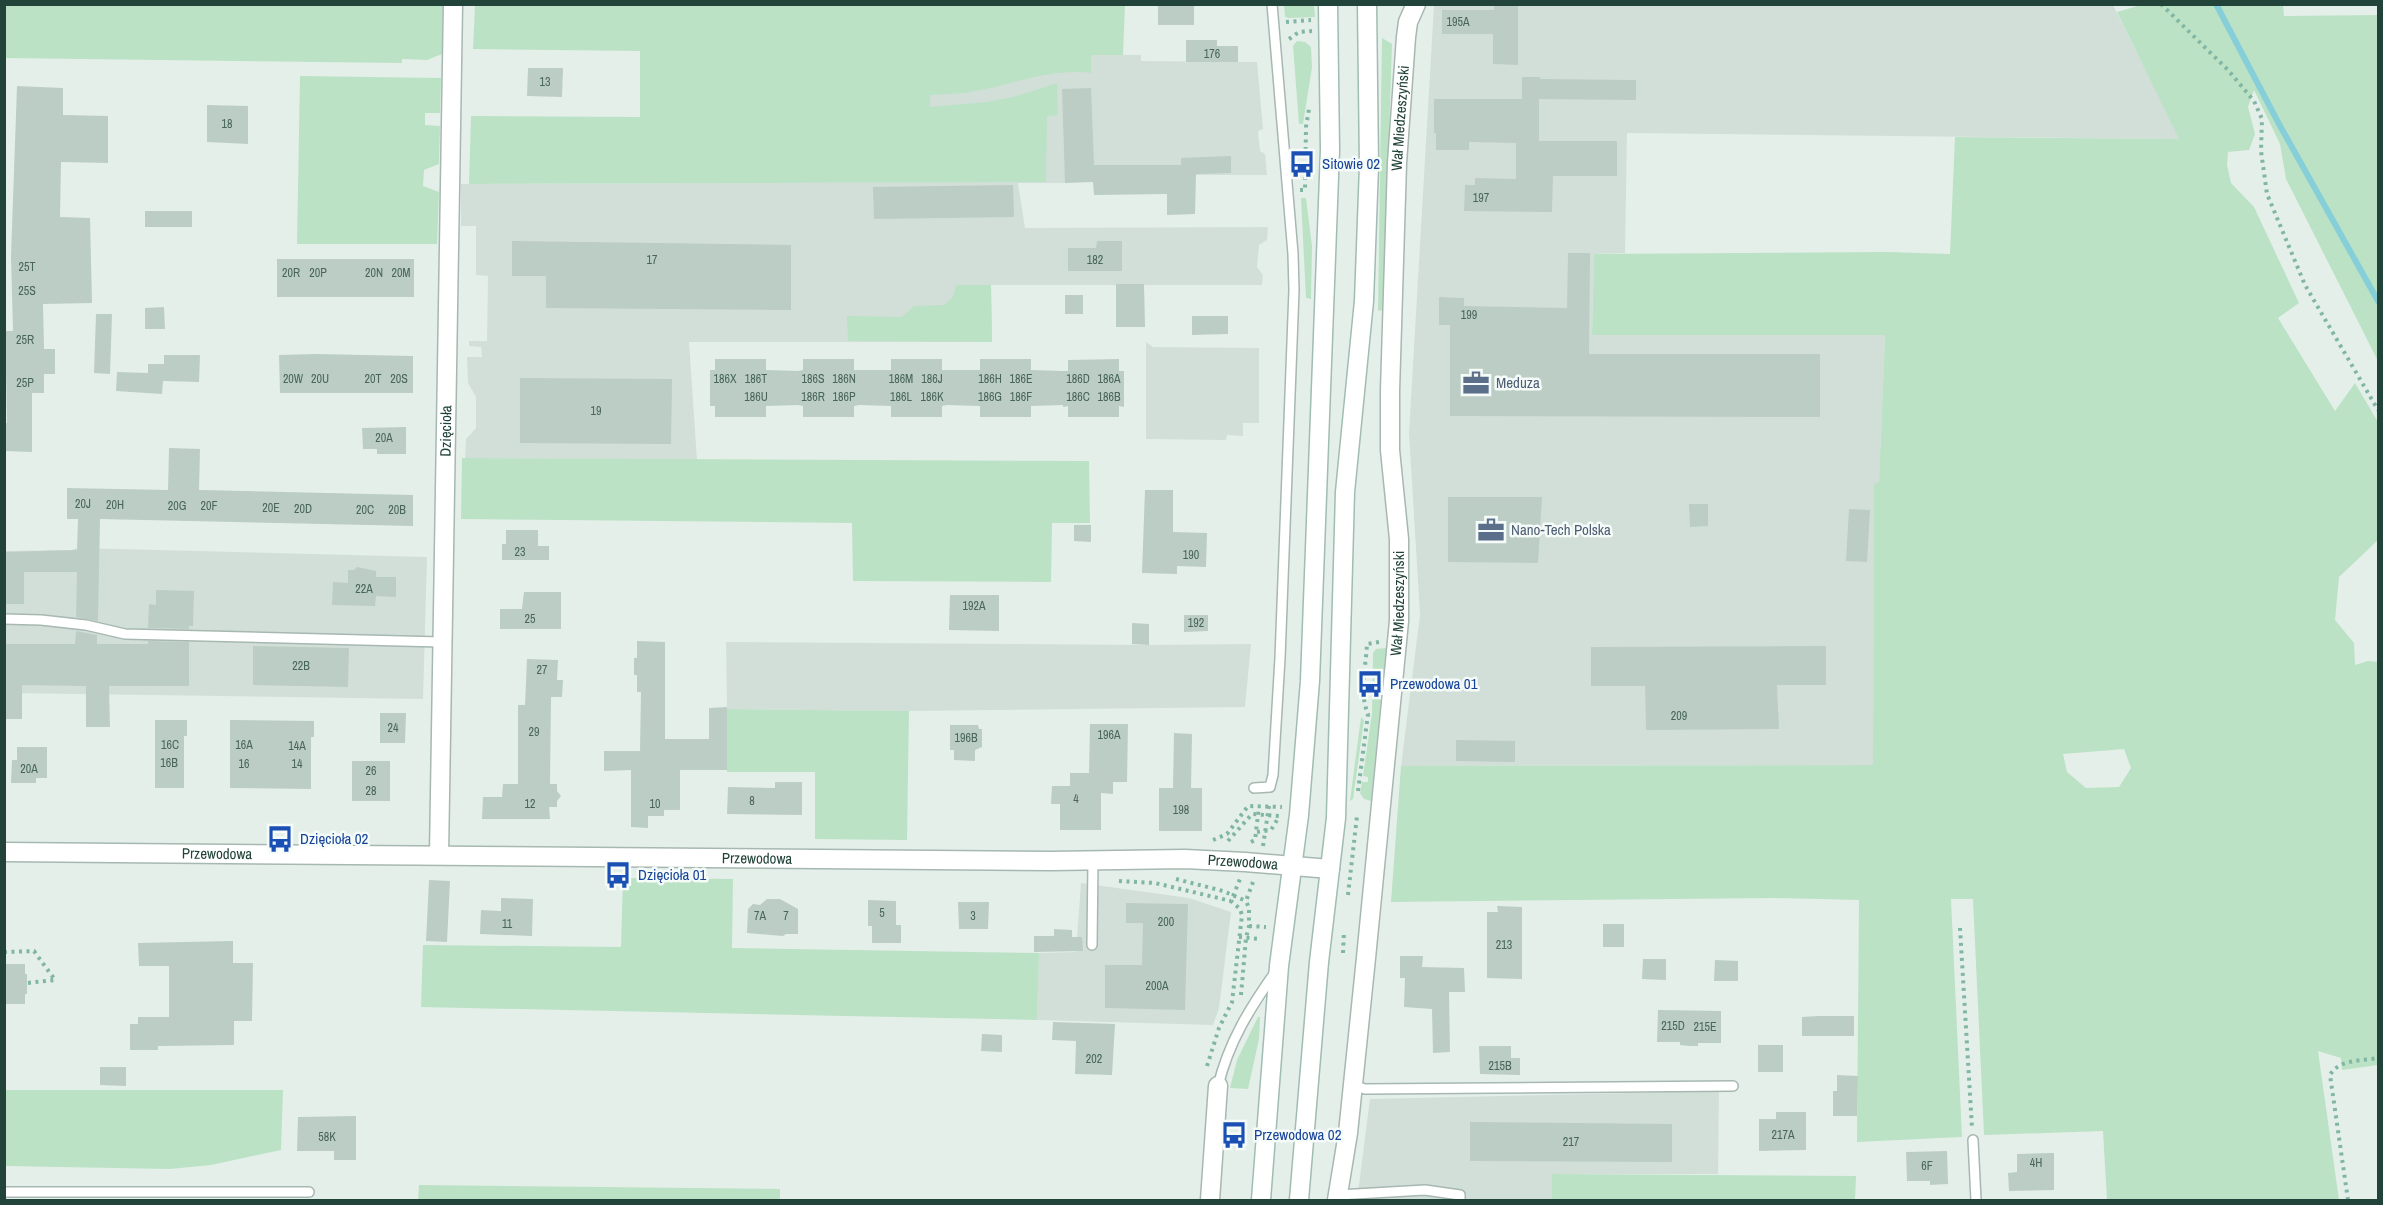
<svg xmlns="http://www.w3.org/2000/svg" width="2383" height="1205" font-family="'Archivo Narrow',sans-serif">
  <rect width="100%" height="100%" fill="#e4efea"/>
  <g fill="#d2dfd9">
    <polygon points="1434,5 2113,5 2180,139 1627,133 1625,253 1594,254 1592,335 1885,335 1879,483 1874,484 1873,765 1401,766 1420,615 1409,433"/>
    <polygon points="929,53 1141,55 1141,61 1257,62 1263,129 1258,131 1260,151 1265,154 1267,175 1117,175 1065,183 1018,183 1025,228 1268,227 1267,240 1259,245 1257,267 1263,275 1262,285 991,285 992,342 689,342 697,460 465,458 466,439 476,428 476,397 468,383 467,357 482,357 481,347 469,346 469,341 487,341 488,276 476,275 476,226 461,226 461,184 931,182"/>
    <polygon points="1146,342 1153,347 1259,348 1259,423 1243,423 1243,436 1227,435 1226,440 1146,439"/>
    <polygon points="77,548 427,557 423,699 5,693 4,551 72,550"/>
    <polygon points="726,642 1149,645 1251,644 1245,707 909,711 727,709"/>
    <polygon points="1081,883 1189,898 1231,912 1219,1008 1213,1025 1037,1020 1039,953 1076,952"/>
    <polygon points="1719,1091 1718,1174 1553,1174 1552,1200 1357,1200 1370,1099"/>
  </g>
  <g fill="#bbe2c4" fill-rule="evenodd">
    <polygon points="5,4 443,5 442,54 427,60 402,59 402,63 5,58"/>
    <path d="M2283,4L2284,16L2378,15V361L2286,179L2280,144L2254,90L2248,107L2255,134L2249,150L2228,152L2227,165L2231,183L2254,207L2299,303L2278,318L2335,411L2355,383L2378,422V540L2339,577L2335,620L2354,643L2355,665L2368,661L2378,662V1065L2342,1070L2341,1058L2318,1051L2339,1200H2107L2103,1131L1984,1135L1973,899H1951L1962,1137L1857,1142L1859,900L1773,898L1391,902L1401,766L1873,765L1874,484L1879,482L1885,335H1592L1594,254L1887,252L1950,254L1955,137L2179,139L2117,12L2141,5ZM2124,749L2131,768L2119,787L2086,788L2067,772L2063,754Z"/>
    <path d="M475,5L1125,4V5L1123,55H1091V73C1049,68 1012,85 971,92C958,94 943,94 930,95V107L987,102L1017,96L1057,83L1058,115L1047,116L1046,182L469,184L471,116L640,117V51L473,49Z"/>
    <polygon points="1284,5 1314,5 1315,17 1289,18 1285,17"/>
    <polygon points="1382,38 1392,44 1383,310 1378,311"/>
    <polygon points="1297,41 1305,42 1311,47 1312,67 1303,124 1299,124 1293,46"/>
    <polygon points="300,76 441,78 440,113 425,113 425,125 440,126 439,164 424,170 423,186 439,192 437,244 297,244"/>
    <polygon points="1301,198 1306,198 1312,246 1311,299 1306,298"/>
    <polygon points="956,285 991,285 992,342 848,341 847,316 902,317 914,306 944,305 953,297"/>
    <polygon points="462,458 1089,461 1090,523 1052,523 1051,582 853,581 852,523 461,519"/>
    <polygon points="1386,648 1371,801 1364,799 1360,793 1362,782 1368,782 1368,777 1363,776 1372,713 1373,653 1376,649"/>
    <polygon points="727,709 909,711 907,840 815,839 815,772 727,772"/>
    <polygon points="1361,717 1364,720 1353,799 1350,801"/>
    <polygon points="623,878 733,879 732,948 1039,953 1037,1020 421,1007 423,945 621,947"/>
    <polygon points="1258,1017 1260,1017 1259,1039 1248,1089 1230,1088 1237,1060"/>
    <polygon points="4,1090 283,1090 281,1150 211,1165 170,1169 5,1166"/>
    <polygon points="1552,1174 1856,1176 1855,1200 1552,1200"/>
    <polygon points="419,1185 780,1189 780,1200 418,1200"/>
  </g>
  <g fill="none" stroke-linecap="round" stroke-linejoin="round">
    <polyline stroke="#86cfd9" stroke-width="6" points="2216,4 2279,124 2378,301"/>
  </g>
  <g fill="#bccdc5">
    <rect x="1158" y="4" width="36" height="21"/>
    <polygon points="1494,4 1518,4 1518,65 1493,64 1493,34 1442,34 1442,10 1494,10"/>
    <polygon points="1186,40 1217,40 1217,46 1238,46 1238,62 1186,62"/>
    <polygon points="528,68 563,68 562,97 527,96"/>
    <polygon points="1522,77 1540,77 1540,79 1636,80 1636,100 1539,99 1539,141 1617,141 1617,176 1553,176 1552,212 1464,211 1465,185 1475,185 1475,178 1516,179 1516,143 1469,142 1469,150 1436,150 1436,133 1434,133 1434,99 1522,99"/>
    <polygon points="17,86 63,88 63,115 108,116 108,163 61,162 60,217 90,218 92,303 43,304 44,349 55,349 55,374 44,374 44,393 32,393 32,452 4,451 4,423 7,423 6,372 4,372 6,331 13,331 11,256"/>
    <polygon points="1091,88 1094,165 1181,165 1181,158 1231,156 1231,173 1196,174 1195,214 1167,215 1167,194 1094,195 1093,182 1065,183 1062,89"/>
    <polygon points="207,105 248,106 248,144 207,142"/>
    <polygon points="1013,185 1014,217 874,219 873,187"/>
    <rect x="145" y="211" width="47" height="16"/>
    <polygon points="512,241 791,245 791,310 546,308 546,276 512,276"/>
    <polygon points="1097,241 1122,241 1122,271 1068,271 1068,248 1096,248"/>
    <polygon points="1568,253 1590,253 1589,354 1820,354 1820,417 1450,416 1450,325 1439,325 1439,297 1464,298 1464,306 1567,308"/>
    <rect x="277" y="259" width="137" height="38"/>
    <polygon points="1116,284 1144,284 1145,327 1116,327"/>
    <rect x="1065" y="295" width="18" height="19"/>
    <polygon points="164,307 165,329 145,329 145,308"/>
    <polygon points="96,314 112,314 110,374 94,373"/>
    <polygon points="1192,316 1228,316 1228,334 1192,335"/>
    <polygon points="317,354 413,356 413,393 280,393 279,355"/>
    <polygon points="164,355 200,355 199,382 163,381 162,394 116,391 117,372 148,373 148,364 164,364"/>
    <polygon points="715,359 766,359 766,370 798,371 803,370 803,359 854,359 854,370 891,370 891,359 942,359 942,370 980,370 980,359 1031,359 1031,370 1063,371 1068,371 1068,360 1119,359 1119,371 1124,371 1124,407 1119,406 1119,417 1068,417 1068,406 1063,407 1063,405 1031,406 1031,417 980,417 980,406 947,405 942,406 942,417 891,417 891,406 859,405 854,406 854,417 803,417 803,406 798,405 766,406 766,417 715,417 715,406 710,406 710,370 715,370"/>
    <polygon points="520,378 672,379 671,444 520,443"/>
    <polygon points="406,427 406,454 377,454 377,449 363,449 362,428"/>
    <polygon points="169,448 200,449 199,490 413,495 413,526 100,519 98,621 76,617 77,572 24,572 24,604 4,604 4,552 77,550 78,519 67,519 67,488 168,490"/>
    <polygon points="1145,490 1173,490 1173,532 1207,533 1206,567 1177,566 1177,574 1142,573"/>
    <polygon points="1448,497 1542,497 1538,563 1448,562"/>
    <polygon points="1689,504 1708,504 1708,526 1690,527"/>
    <polygon points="1849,509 1870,510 1867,562 1846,561"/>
    <polygon points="1074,525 1091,525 1091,542 1074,541"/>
    <polygon points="506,530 538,530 538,546 549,546 549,560 502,560 502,544 506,544"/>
    <polygon points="357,567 376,571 376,577 396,577 396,597 376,596 375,606 332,605 333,582 348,583 348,570 354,570"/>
    <polygon points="156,590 194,591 193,626 189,626 189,629 148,628 149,604 156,605"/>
    <polygon points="524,592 561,592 561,629 500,629 500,609 522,609"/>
    <polygon points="950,595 999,595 999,631 949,630"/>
    <polygon points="1184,615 1208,615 1208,631 1184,632"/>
    <polygon points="1132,623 1149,624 1149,645 1132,644"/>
    <polygon points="76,631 97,635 97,644 148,644 148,641 189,642 189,686 109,686 110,727 86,727 86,686 22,685 22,719 4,719 4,644 75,644"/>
    <polygon points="637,641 665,642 665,739 709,739 709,708 727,707 727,770 680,770 680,810 664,810 664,816 648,816 648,828 631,827 631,770 604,771 604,751 640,751 641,692 637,692 637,675 634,675 634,658 637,658"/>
    <polygon points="253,646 349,648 348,687 253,685"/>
    <polygon points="1826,646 1826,685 1777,685 1779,729 1646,730 1645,686 1591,686 1591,647"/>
    <polygon points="527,659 558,660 557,680 563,680 562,697 551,697 550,784 557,784 557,791 561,796 557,801 557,807 549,807 550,819 482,819 483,797 502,797 503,784 518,784 518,705 525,705"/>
    <polygon points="380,713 406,713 405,743 380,743"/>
    <polygon points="155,720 187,720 187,736 184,736 184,788 155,788"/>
    <polygon points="230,720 314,721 314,737 311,737 311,789 230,788"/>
    <polygon points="1090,724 1128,724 1127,782 1113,782 1113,794 1101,793 1101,830 1060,830 1060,804 1051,804 1052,786 1070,786 1070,773 1089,773"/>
    <polygon points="950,725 978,725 979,729 982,729 982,747 975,750 975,761 954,760 954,750 950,750"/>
    <polygon points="1174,733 1192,734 1191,788 1202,788 1202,831 1159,831 1159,788 1173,788"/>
    <polygon points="1456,740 1515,741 1515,762 1456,761"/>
    <polygon points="17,747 47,747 47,778 36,778 36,783 11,783 12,760 17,760"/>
    <rect x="352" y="761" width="38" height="40"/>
    <polygon points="775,782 802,782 802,815 727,814 728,787 775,788"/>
    <polygon points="429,880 450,881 447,942 426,941"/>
    <polygon points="501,898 533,899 532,936 480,934 481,910 501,911"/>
    <polygon points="767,899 780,899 798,909 798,934 786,934 783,936 747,933 748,909 753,904 760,905"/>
    <polygon points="868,900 896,901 896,925 901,925 901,943 872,943 872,926 868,926"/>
    <polygon points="958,902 989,902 988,929 959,929"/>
    <polygon points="1126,903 1188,904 1185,1010 1105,1008 1105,965 1142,965 1143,923 1126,923"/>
    <polygon points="1497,906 1522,907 1522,979 1487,978 1487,912 1498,912"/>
    <rect x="1603" y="924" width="21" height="23"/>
    <polygon points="1054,929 1072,930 1072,937 1082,937 1083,951 1034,952 1034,936 1054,936"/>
    <polygon points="233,941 233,963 253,963 252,1021 234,1021 234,1045 158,1046 158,1050 130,1050 130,1024 138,1024 138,1017 169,1017 169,966 139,966 138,943"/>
    <polygon points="1400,956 1423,956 1422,967 1464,968 1465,992 1449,992 1450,1052 1433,1053 1432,1009 1404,1007 1405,978 1400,978"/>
    <polygon points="1643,959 1666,959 1666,980 1642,979"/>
    <polygon points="1715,960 1738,961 1738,981 1714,981"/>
    <polygon points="4,964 25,964 25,974 27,974 27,994 25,994 25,1004 4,1004"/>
    <polygon points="1658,1010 1721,1011 1721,1043 1698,1043 1698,1046 1689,1046 1680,1045 1680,1042 1657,1042"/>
    <polygon points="1818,1016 1854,1016 1854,1036 1802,1036 1802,1017"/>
    <polygon points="1053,1022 1115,1024 1112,1075 1075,1074 1076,1041 1052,1040"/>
    <polygon points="982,1034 1002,1035 1002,1052 981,1051"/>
    <rect x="1758" y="1045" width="25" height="27"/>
    <polygon points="1479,1046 1511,1046 1511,1058 1520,1058 1520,1075 1480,1074"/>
    <polygon points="100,1067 126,1067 126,1086 100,1085"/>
    <polygon points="1837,1075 1858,1076 1857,1116 1833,1116 1833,1091 1837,1091"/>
    <polygon points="1776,1112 1806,1112 1806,1150 1759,1151 1759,1119 1776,1119"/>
    <polygon points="356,1116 356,1160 334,1160 334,1151 297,1151 298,1117"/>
    <polygon points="1470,1122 1672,1124 1672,1162 1470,1161"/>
    <polygon points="1947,1151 1948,1184 1930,1185 1930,1181 1907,1181 1906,1152"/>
    <polygon points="2054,1153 2054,1190 2009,1191 2008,1173 2017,1172 2017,1154"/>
  </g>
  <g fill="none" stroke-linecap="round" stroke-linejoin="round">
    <defs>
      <g id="service">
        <polyline points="4,619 41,620 86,625 125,634 441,642"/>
        <polyline points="1254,788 1270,787 1273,775 1280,658 1294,290 1293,254 1272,4"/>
        <polyline points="1092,945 1093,860"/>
        <polyline points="1352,1085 1365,1089 1733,1086"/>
        <path d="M1218,1086C1229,1041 1250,1008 1276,971"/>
        <polyline points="1973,1140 1976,1200"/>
        <polyline points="4,1192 309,1192"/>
        <polyline points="1338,1195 1425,1190 1460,1195 1460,1200"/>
      </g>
      <g id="minor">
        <path id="s1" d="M439,855L453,4"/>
        <polyline points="1210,1200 1218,1086"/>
        <path id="s2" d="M1337,1200L1348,1133L1366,958L1399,621V539L1390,450V391L1397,163L1406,37L1408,22L1416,4"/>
      </g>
      <g id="tertiary">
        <path id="s3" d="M4,852L1051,861L1185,859L1245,862L1330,869"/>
      </g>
      <g id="secondary">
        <polyline points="1261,1200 1279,966 1299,815 1310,681 1330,150 1328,4"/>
        <polyline points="1299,1200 1319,962 1336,818 1345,492 1364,301 1369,166 1367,4"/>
      </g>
    </defs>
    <use href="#service" stroke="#a6b8b1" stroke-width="12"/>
    <use href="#minor" stroke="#a6b8b1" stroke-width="21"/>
    <use href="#tertiary" stroke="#a6b8b1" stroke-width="21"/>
    <use href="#secondary" stroke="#a1bcb2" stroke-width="21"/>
    <g stroke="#81b6a4" stroke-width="4" stroke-dasharray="3 4.5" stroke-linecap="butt">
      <polyline points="2161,4 2228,70 2254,101 2262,119 2261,151 2267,194 2305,285 2378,410"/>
      <polyline points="1286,22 1311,20"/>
      <polyline points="1289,39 1299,32 1312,31"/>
      <polyline points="1300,190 1305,190 1306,127 1309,109"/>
      <path d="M1358,791L1368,714C1359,694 1366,666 1367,644L1379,642"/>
      <polyline points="1257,832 1271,830 1277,820"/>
      <polyline points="1213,840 1227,834 1248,806 1282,807"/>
      <polyline points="1228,841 1252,814 1279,816"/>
      <polyline points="1251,842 1255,840 1259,807"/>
      <polyline points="1263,846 1269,806"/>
      <polyline points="1176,879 1223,891 1246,901"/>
      <polyline points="1119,881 1155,883 1231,901"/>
      <polyline points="1348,895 1357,816"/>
      <polyline points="1249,926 1266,927"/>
      <polyline points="1960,928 1972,1128"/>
      <polyline points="1239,937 1260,939"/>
      <polyline points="4,952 34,951 55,980 27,983"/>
      <polyline points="1343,953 1344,932"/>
      <polyline points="1241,995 1246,938 1249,926 1249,908 1246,901 1253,882"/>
      <polyline points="1207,1066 1219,1028 1232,1002 1242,915 1240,909 1231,901 1240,879"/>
      <path d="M2348,1200L2330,1075C2339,1059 2361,1061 2378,1058"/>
    </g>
    <use href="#service" stroke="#fff" stroke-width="9"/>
    <use href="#minor" stroke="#fff" stroke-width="18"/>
    <use href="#tertiary" stroke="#fff" stroke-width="18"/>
    <use href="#secondary" stroke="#fff" stroke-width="18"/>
  </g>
  <defs>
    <symbol id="bus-bare" viewBox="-9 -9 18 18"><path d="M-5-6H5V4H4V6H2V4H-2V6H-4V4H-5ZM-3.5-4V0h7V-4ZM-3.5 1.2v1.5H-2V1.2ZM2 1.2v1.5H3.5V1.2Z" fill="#1a4fb4" stroke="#f5fbf8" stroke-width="2.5" paint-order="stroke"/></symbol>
    <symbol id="office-bare" viewBox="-9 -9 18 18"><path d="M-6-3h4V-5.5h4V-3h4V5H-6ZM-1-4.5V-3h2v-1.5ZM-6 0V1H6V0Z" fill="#5c6f8a" stroke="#f5fbf8" stroke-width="2.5" paint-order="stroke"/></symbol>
  </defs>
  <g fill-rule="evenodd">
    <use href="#bus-bare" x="1283" y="145" width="38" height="38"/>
    <use href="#office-bare" x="1457" y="364" width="38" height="38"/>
    <use href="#office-bare" x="1472" y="511" width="38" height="38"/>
    <use href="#bus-bare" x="1351" y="665" width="38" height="38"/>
    <use href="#bus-bare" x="261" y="820" width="38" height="38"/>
    <use href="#bus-bare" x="599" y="856" width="38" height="38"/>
    <use href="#bus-bare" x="1215" y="1116" width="38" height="38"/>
  </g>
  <g text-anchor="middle" stroke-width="5" stroke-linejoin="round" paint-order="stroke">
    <g font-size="12" fill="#48665c">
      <text x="1458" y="26">195A</text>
      <text x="1212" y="58">176</text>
      <text x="545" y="86">13</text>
      <text x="227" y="128">18</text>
      <text x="1481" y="202">197</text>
      <text x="652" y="264">17</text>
      <text x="1095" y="264">182</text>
      <text x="27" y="271">25T</text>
      <text x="291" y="277">20R</text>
      <text x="318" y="277">20P</text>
      <text x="374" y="277">20N</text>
      <text x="401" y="277">20M</text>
      <text x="27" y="295">25S</text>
      <text x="1469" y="319">199</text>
      <text x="25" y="344">25R</text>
      <text x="293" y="383">20W</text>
      <text x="320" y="383">20U</text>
      <text x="373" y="383">20T</text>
      <text x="399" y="383">20S</text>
      <text x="725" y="383">186X</text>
      <text x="756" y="383">186T</text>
      <text x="813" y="383">186S</text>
      <text x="844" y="383">186N</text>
      <text x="901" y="383">186M</text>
      <text x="932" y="383">186J</text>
      <text x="990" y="383">186H</text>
      <text x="1021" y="383">186E</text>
      <text x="1078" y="383">186D</text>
      <text x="1109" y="383">186A</text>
      <text x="25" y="387">25P</text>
      <text x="756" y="401">186U</text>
      <text x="813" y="401">186R</text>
      <text x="844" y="401">186P</text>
      <text x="901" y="401">186L</text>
      <text x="932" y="401">186K</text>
      <text x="990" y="401">186G</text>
      <text x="1021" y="401">186F</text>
      <text x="1078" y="401">186C</text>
      <text x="1109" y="401">186B</text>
      <text x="596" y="415">19</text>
      <text x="384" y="442">20A</text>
      <text x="83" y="508">20J</text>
      <text x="115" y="509">20H</text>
      <text x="177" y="510">20G</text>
      <text x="209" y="510">20F</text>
      <text x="271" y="512">20E</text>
      <text x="303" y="513">20D</text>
      <text x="365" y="514">20C</text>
      <text x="397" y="514">20B</text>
      <text x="520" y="556">23</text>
      <text x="1191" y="559">190</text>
      <text x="364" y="593">22A</text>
      <text x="974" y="610">192A</text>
      <text x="530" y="623">25</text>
      <text x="1196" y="627">192</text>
      <text x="301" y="670">22B</text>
      <text x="542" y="674">27</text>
      <text x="1679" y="720">209</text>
      <text x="393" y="732">24</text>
      <text x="534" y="736">29</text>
      <text x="1109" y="739">196A</text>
      <text x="966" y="742">196B</text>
      <text x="170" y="749">16C</text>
      <text x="244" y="749">16A</text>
      <text x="297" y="750">14A</text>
      <text x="169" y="767">16B</text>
      <text x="244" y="768">16</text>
      <text x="297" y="768">14</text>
      <text x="29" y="773">20A</text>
      <text x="371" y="775">26</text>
      <text x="371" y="795">28</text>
      <text x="1076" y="803">4</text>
      <text x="752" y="805">8</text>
      <text x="530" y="808">12</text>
      <text x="655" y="808">10</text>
      <text x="1181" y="814">198</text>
      <text x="882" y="917">5</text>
      <text x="760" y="920">7A</text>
      <text x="786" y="920">7</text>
      <text x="973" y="920">3</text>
      <text x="1166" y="926">200</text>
      <text x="507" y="928">11</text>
      <text x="1504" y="949">213</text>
      <text x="1157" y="990">200A</text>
      <text x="1673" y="1030">215D</text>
      <text x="1705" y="1031">215E</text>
      <text x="1094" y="1063">202</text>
      <text x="1500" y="1070">215B</text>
      <text x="1783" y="1139">217A</text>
      <text x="327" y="1141">58K</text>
      <text x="1571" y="1146">217</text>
      <text x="2036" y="1167">4H</text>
      <text x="1927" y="1170">6F</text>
    </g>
    <g font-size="15" fill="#214339" stroke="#f5fbf8">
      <text dy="5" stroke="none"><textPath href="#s2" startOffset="1086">Wał Miedzeszyński</textPath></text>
      <text dy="5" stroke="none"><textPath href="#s1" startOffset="424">Dzięcioła</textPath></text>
      <text dy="5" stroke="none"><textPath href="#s2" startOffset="600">Wał Miedzeszyński</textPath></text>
      <text dy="5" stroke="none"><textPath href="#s3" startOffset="213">Przewodowa</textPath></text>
      <text dy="5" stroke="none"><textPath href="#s3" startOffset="753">Przewodowa</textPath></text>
      <text dy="5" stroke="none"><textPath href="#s3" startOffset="1239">Przewodowa</textPath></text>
    </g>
    <g font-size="15" fill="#164399" stroke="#f5fbf8" text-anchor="start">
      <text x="1322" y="169">Sitowie 02</text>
      <text x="1390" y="689">Przewodowa 01</text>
      <text x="300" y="844">Dzięcioła 02</text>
      <text x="638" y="880">Dzięcioła 01</text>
      <text x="1254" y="1140">Przewodowa 02</text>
    </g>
    <g font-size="15" fill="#4e5e75" stroke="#f5fbf8" text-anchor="start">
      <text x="1496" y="388">Meduza</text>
      <text x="1511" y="535">Nano-Tech Polska</text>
    </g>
  </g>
  <rect width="2383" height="1205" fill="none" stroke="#214339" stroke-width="12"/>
</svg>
